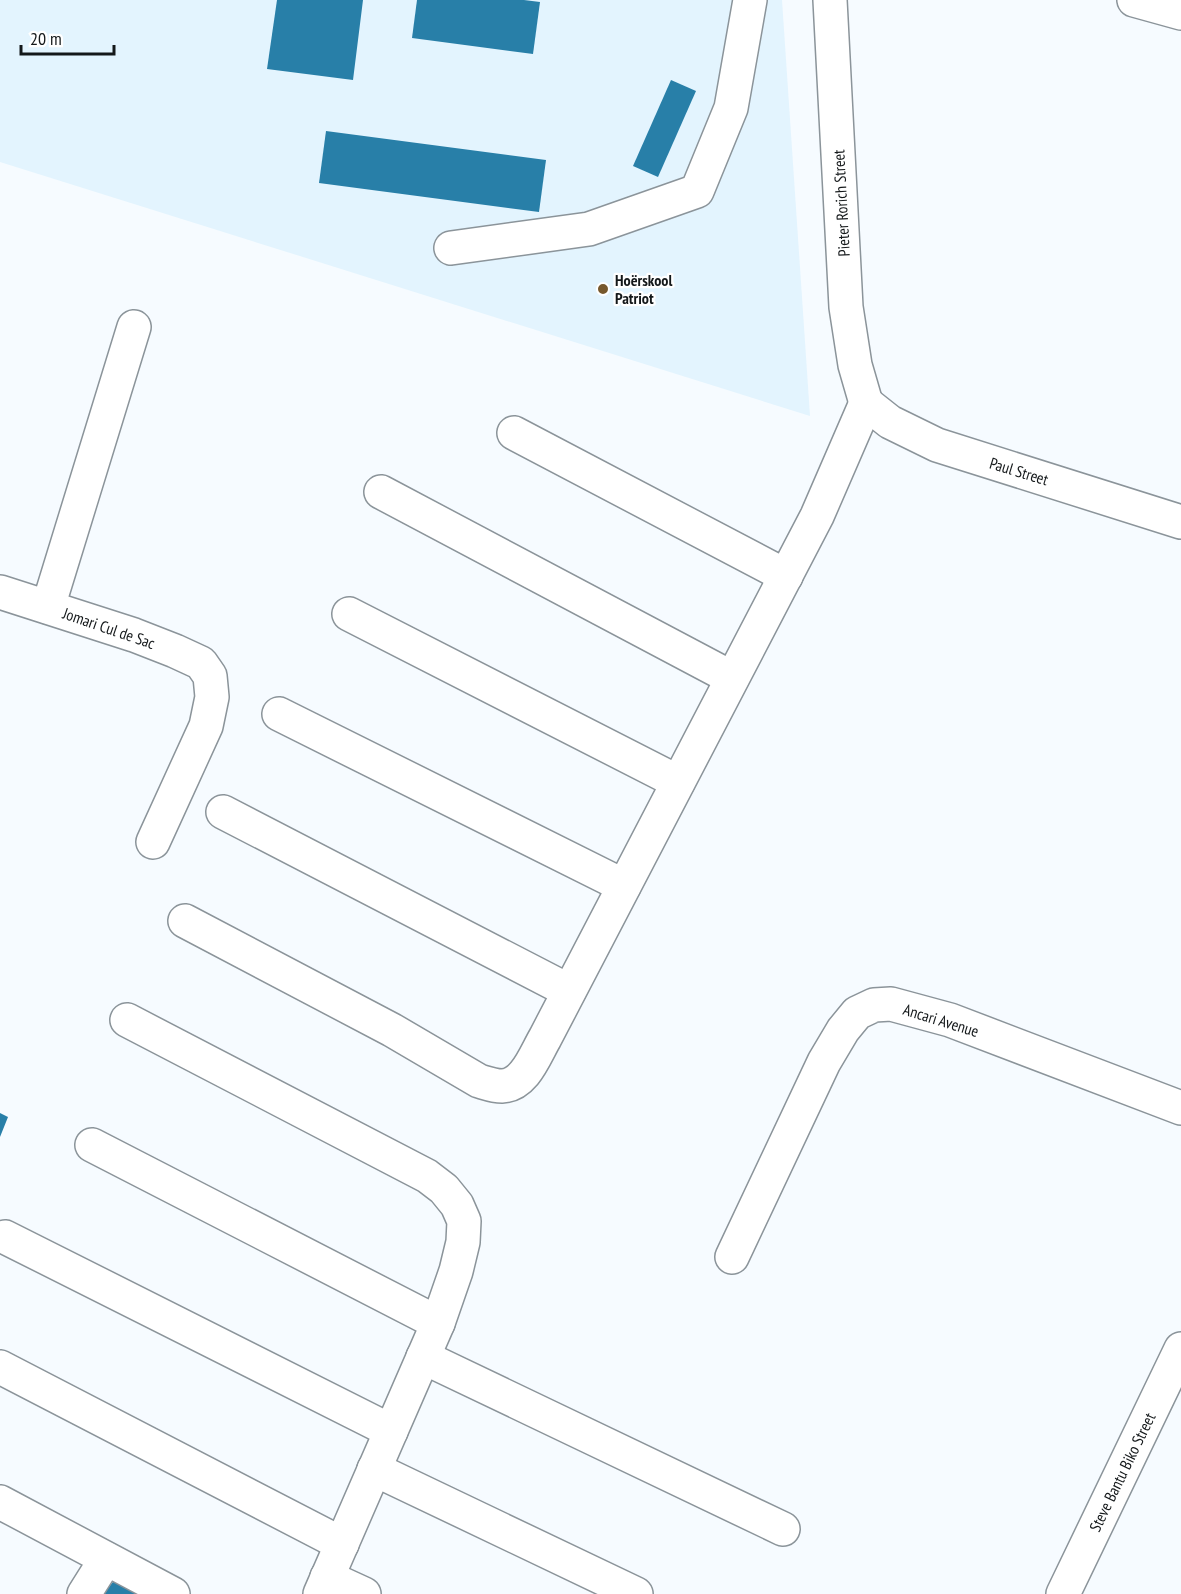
<svg xmlns="http://www.w3.org/2000/svg" width="1181" height="1594" font-family="'PT Sans Narrow',sans-serif">
  <rect width="100%" height="100%" fill="#f6fbff"/>
  <polygon fill="#e3f4fe" points="0,0 782,0 810,416 0,162"/>
  <g fill="#287fa8">
    <polygon points="277,0 363,0 353,80 267,69"/>
    <polygon points="417,0 524,0 540,2 533,54 412,38"/>
    <polygon points="671,80 696,91 658,177 633,166"/>
    <polygon points="326,131 546,160 539,212 319,183"/>
    <polygon points="0,1113 8,1117 0,1137"/>
    <polygon points="122,1571 150,1594 103,1594"/>
  </g>
  <g fill="none" stroke-linecap="round" stroke-linejoin="round">
    <defs>
      <g id="minor">
        <polyline points="830,0 846,307 855,365 866,403"/>
        <polyline points="1134,0 1181,13"/>
        <polyline points="451,248 589,229 697,191 731,108 750,0"/>
        <polyline points="866,403 890,422 937,445 1181,522"/>
        <polyline points="514,433 786,576"/>
        <polyline points="381,492 732,678"/>
        <polyline points="0,592 134,635 175,651 201,663 210,676 212,697 206,726 153,842"/>
        <polyline points="48,607 134,327"/>
        <polyline points="349,614 678,782"/>
        <polyline points="279,714 624,886"/>
        <polyline points="223,812 569,991"/>
        <path d="M185,921L392,1030L479,1081C486,1083 494,1086 502,1086C525,1085 535,1055 545,1038L817,516L866,403"/>
        <polyline points="127,1020 427,1176 444,1189 457,1205 464,1221 463,1242 456,1271 438,1323 320,1594"/>
        <polyline points="92,1145 438,1323"/>
        <polyline points="5,1237 391,1431"/>
        <polyline points="732,1257 824,1062 843,1030 857,1013 874,1005 891,1004 950,1020 1181,1108"/>
        <polyline points="423,1357 783,1529"/>
        <polyline points="0,1367 342,1544"/>
        <polyline points="374,1469 636,1594"/>
        <polyline points="0,1502 173,1594"/>
        <polyline points="327,1577 364,1594"/>
        <polyline points="84,1594 106,1559"/>
        <polyline points="1063,1594 1181,1349"/>
      </g>
    </defs>
    <use href="#minor" stroke="#8b949a" stroke-width="36"/>
    <use href="#minor" stroke="#fff" stroke-width="33"/>
  </g>
  <circle fill="#76582d" stroke="#fff" stroke-width="2" cx="603" cy="289" r="6"/>
  <g text-anchor="middle" stroke-width="4.5" stroke-linejoin="round" paint-order="stroke">
    <g font-size="16" fill="#14181a" stroke="#fff">
      <text transform="translate(841 203) rotate(-93)" y="6">Pieter Rorich Street</text>
      <text transform="translate(1019 471) rotate(17)" y="6">Paul Street</text>
      <text transform="translate(109 628) rotate(19)" y="6">Jomari Cul de Sac</text>
      <text transform="translate(941 1020) rotate(17)" y="6">Ancari Avenue</text>
      <text transform="translate(1122 1472) rotate(-64)" y="6">Steve Bantu Biko Street</text>
    </g>
    <g font-size="16" font-weight="bold" fill="#14181a" stroke="#fff" text-anchor="start">
      <text x="615" y="286">Hoërskool<tspan x="615" dy="18">Patriot</tspan></text>
    </g>
  </g>
  <path d="M21 45v9h93v-9" fill="none" stroke="#14181a" stroke-width="3"/>
  <text x="30" y="45" font-size="18" fill="#14181a" stroke="#ffffff" stroke-width="4.5" paint-order="stroke">20 m</text>
</svg>
